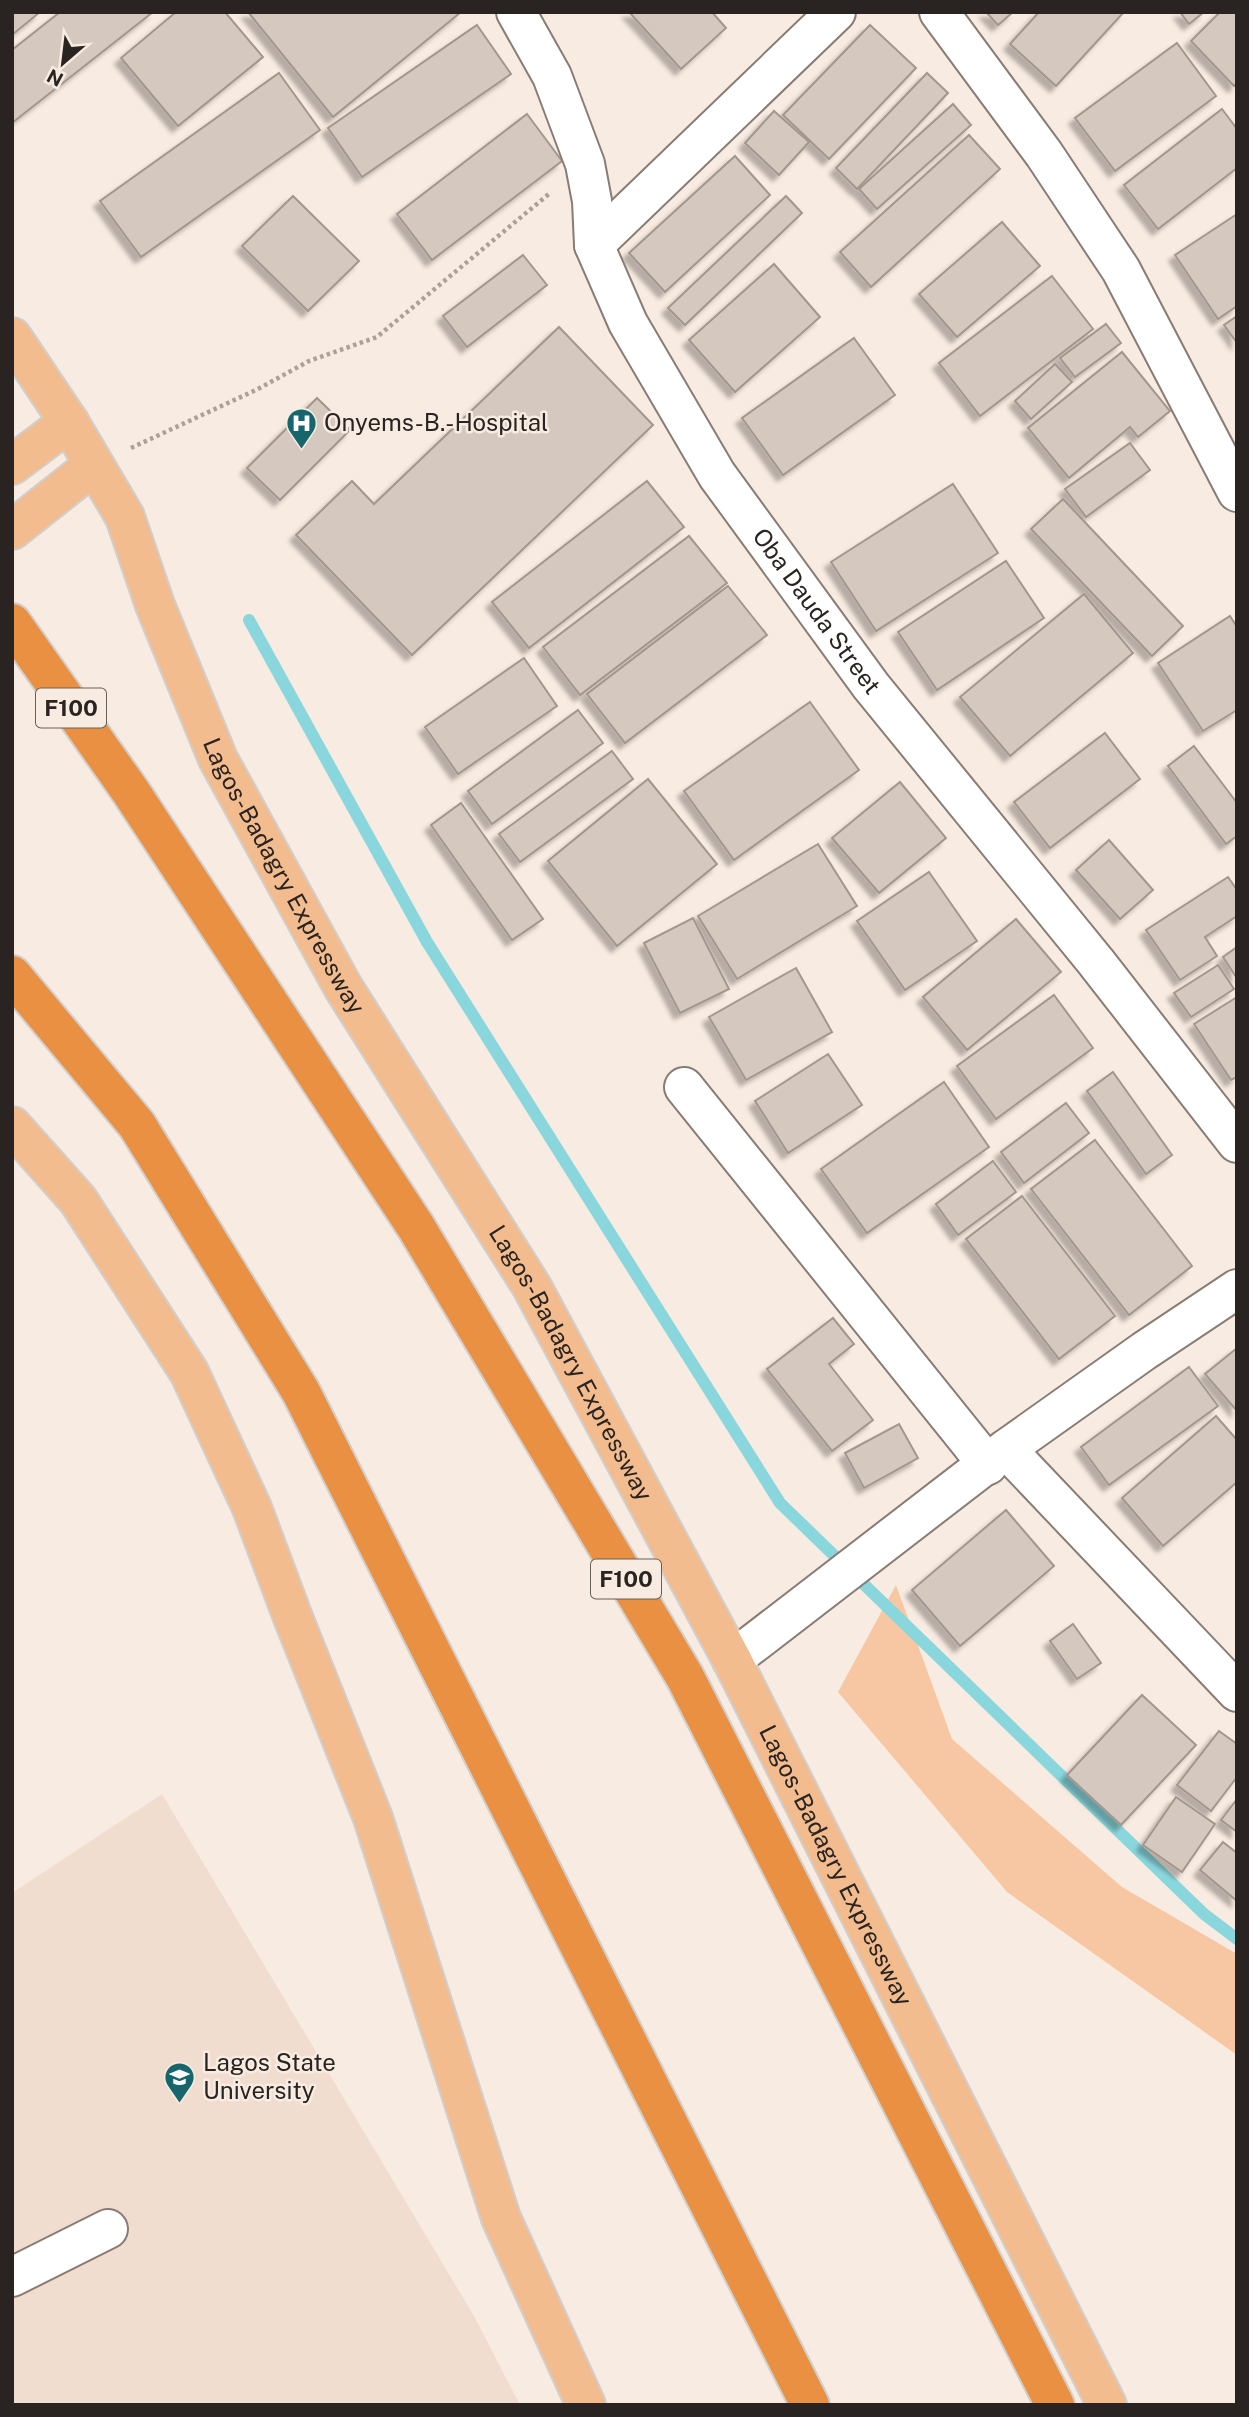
<svg xmlns="http://www.w3.org/2000/svg" width="1249" height="2417" font-family="'Public Sans',sans-serif">
  <defs>
    <filter id="shadow"><feDropShadow dx="-6" dy="6" stdDeviation="2" flood-color="#0004"/></filter>
  </defs>
  <rect width="100%" height="100%" fill="#f8ebe1"/>
  <polygon fill="#f1ddcf" points="162,1794 474,2316 520,2405 12,2405 12,1893"/>
  <polygon fill="#f7c7a3" points="896,1585 952,1739 1122,1887 1237,1954 1237,2055 1007,1892 838,1692"/>
  <g fill="none" stroke-linecap="round" stroke-linejoin="round">
    <polyline stroke="#89d7dd" stroke-width="12" points="249,620 427,942 780,1503 1204,1914 1237,1939"/>
  </g>
  <g fill="#d5c8bf" stroke="#a2968d" stroke-width="2" filter="url(#shadow)">
    <polygon points="12,12 40,12 12,35"/>
    <polygon points="60,12 153,12 12,123 12,50"/>
    <polygon points="176,12 225,12 263,57 178,126 121,58"/>
    <polygon points="248,12 461,12 333,117"/>
    <polygon points="629,12 712,12 726,28 681,69"/>
    <polygon points="986,12 1013,12 998,25"/>
    <polygon points="1039,12 1124,12 1056,86 1010,44"/>
    <polygon points="1180,12 1204,12 1189,24"/>
    <polygon points="1220,12 1237,12 1237,83 1234,86 1191,41"/>
    <polygon points="477,25 511,74 362,177 328,128"/>
    <polygon points="870,25 916,68 829,159 783,115"/>
    <polygon points="1177,43 1216,96 1115,171 1075,118"/>
    <polygon points="279,73 320,130 141,257 100,201"/>
    <polygon points="927,73 948,93 857,189 836,168"/>
    <polygon points="953,104 971,125 877,209 859,189"/>
    <polygon points="1222,109 1237,129 1237,168 1158,229 1124,185"/>
    <polygon points="774,111 809,142 779,175 745,143"/>
    <polygon points="527,114 562,161 432,260 397,214"/>
    <polygon points="969,135 1000,169 871,287 840,252"/>
    <polygon points="735,156 770,195 665,292 629,253"/>
    <polygon points="293,196 359,261 308,311 242,246"/>
    <polygon points="786,196 802,213 685,325 668,308"/>
    <polygon points="1237,214 1237,306 1218,319 1175,255"/>
    <polygon points="1002,222 1040,266 957,337 919,294"/>
    <polygon points="523,255 547,285 467,347 443,316"/>
    <polygon points="774,264 820,317 735,392 689,340"/>
    <polygon points="1052,276 1093,329 980,416 939,363"/>
    <polygon points="1237,316 1237,343 1224,325"/>
    <polygon points="1106,324 1121,343 1075,377 1060,358"/>
    <polygon points="559,327 653,425 412,655 296,535 352,481 374,504"/>
    <polygon points="854,338 895,395 783,475 742,418"/>
    <polygon points="1122,352 1170,411 1138,437 1130,427 1069,478 1028,428"/>
    <polygon points="1055,364 1072,382 1031,419 1015,401"/>
    <polygon points="317,398 350,430 280,500 247,468"/>
    <polygon points="1130,443 1150,470 1086,517 1065,489"/>
    <polygon points="647,481 684,527 529,648 492,602"/>
    <polygon points="953,484 998,553 876,631 831,562"/>
    <polygon points="1063,499 1183,626 1152,656 1031,529"/>
    <polygon points="689,536 727,583 580,695 543,647"/>
    <polygon points="1006,561 1044,618 937,690 898,632"/>
    <polygon points="728,586 767,635 625,743 587,694"/>
    <polygon points="1084,594 1133,653 1010,756 960,697"/>
    <polygon points="1230,616 1237,627 1237,710 1203,731 1158,663"/>
    <polygon points="524,658 557,706 458,774 425,727"/>
    <polygon points="810,702 859,770 734,860 684,791"/>
    <polygon points="578,710 603,743 492,824 468,791"/>
    <polygon points="1105,733 1140,779 1050,848 1014,802"/>
    <polygon points="1194,746 1237,803 1237,836 1226,844 1168,766"/>
    <polygon points="612,751 633,779 520,862 499,834"/>
    <polygon points="648,779 717,864 617,946 548,861"/>
    <polygon points="900,782 946,838 879,893 832,838"/>
    <polygon points="461,803 543,919 512,940 431,825"/>
    <polygon points="1109,840 1153,890 1120,919 1076,870"/>
    <polygon points="818,844 857,906 737,979 698,916"/>
    <polygon points="929,872 977,941 905,990 857,921"/>
    <polygon points="1228,877 1237,890 1237,916 1205,937 1217,956 1180,980 1146,930"/>
    <polygon points="693,918 729,989 680,1013 644,943"/>
    <polygon points="1016,919 1061,972 967,1050 923,997"/>
    <polygon points="1237,947 1237,976 1236,977 1223,957"/>
    <polygon points="1218,965 1234,989 1191,1017 1174,993"/>
    <polygon points="796,968 832,1032 746,1080 709,1017"/>
    <polygon points="1054,995 1093,1048 996,1119 957,1066"/>
    <polygon points="1237,997 1237,1077 1231,1080 1194,1024"/>
    <polygon points="828,1054 862,1105 788,1153 755,1101"/>
    <polygon points="1113,1072 1172,1155 1146,1174 1087,1091"/>
    <polygon points="944,1082 989,1147 867,1233 821,1169"/>
    <polygon points="1066,1103 1089,1133 1024,1183 1001,1152"/>
    <polygon points="1095,1140 1192,1266 1129,1315 1031,1189"/>
    <polygon points="993,1161 1016,1192 958,1235 936,1204"/>
    <polygon points="1022,1196 1115,1316 1059,1359 966,1239"/>
    <polygon points="833,1318 854,1344 829,1364 873,1420 832,1451 767,1369"/>
    <polygon points="1237,1348 1237,1411 1205,1374"/>
    <polygon points="1189,1367 1218,1406 1109,1485 1081,1447"/>
    <polygon points="1216,1416 1237,1440 1237,1482 1163,1546 1122,1498"/>
    <polygon points="899,1424 918,1458 864,1488 845,1453"/>
    <polygon points="1006,1510 1054,1566 960,1646 912,1590"/>
    <polygon points="1073,1624 1101,1663 1077,1679 1050,1641"/>
    <polygon points="1142,1695 1196,1745 1121,1825 1067,1775"/>
    <polygon points="1219,1731 1237,1744 1237,1777 1211,1811 1177,1785"/>
    <polygon points="1176,1797 1215,1824 1182,1872 1143,1845"/>
    <polygon points="1237,1799 1237,1832 1221,1820"/>
    <polygon points="1223,1842 1237,1853 1237,1901 1200,1870"/>
  </g>
  <g fill="none" stroke-linecap="round" stroke-linejoin="round">
    <defs>
      <g id="minor">
        <path id="s1" d="M516,12L552,76L585,164L592,201L594,245L628,323L717,475L871,686L1096,962L1237,1143"/>
        <polyline points="939,12 1044,154 1121,270 1237,492"/>
        <polyline points="594,245 836,12"/>
        <polyline points="684,1087 988,1465"/>
        <polyline points="1006,1449 1237,1692"/>
        <polyline points="732,1660 1006,1449 1144,1351 1237,1289"/>
        <polyline points="12,2277 108,2229"/>
      </g>
      <g id="major">
        <path id="s2" d="M12,337L69,422L125,517L155,605L218,759L343,987L532,1287L732,1660L1107,2405"/>
        <polyline points="12,465 69,422"/>
        <polyline points="12,530 94,465"/>
        <polyline points="12,1126 78,1200 189,1372 252,1508 292,1615 373,1818 501,2218 586,2405"/>
      </g>
      <g id="highway">
        <polyline points="12,623 131,792 416,1227 685,1677 1055,2405"/>
        <polyline points="12,975 137,1125 301,1392 810,2405"/>
      </g>
    </defs>
    <use href="#minor" stroke="#887d74" stroke-width="42"/>
    <use href="#major" stroke="#d0cfce" stroke-width="42"/>
    <use href="#highway" stroke="#d0cfce" stroke-width="42"/>
    <polyline stroke="#aba199" stroke-width="4.5" stroke-dasharray="3.5 3.5" stroke-linecap="butt" points="131,448 258,389 309,361 377,337 550,193"/>
    <use href="#minor" stroke="#fff" stroke-width="38"/>
    <use href="#major" stroke="#f2bc8e" stroke-width="38"/>
    <use href="#highway" stroke="#e99043" stroke-width="38"/>
  </g>
  <defs>
    <symbol id="hospital-pin" viewBox="-11 -11 22 30"><path d="M0 17L-7.5 6A9.5 9.5 0 1 1 7.5 6Z" fill="#17666b" stroke="#f8ebe1"/><path d="M-5-5h3v3.5h4V-5h3V5h-3V1.5h-4V5h-3Z" fill="#fff"/></symbol>
    <symbol id="university-pin" viewBox="-11 -11 22 30"><path d="M0 17L-7.5 6A9.5 9.5 0 1 1 7.5 6Z" fill="#17666b" stroke="#f8ebe1"/><path d="M0-5L7-2L0 1L-7-2ZM-4 1L0 2.5L4 1V4Q0 6-4 4Z" fill="#fff"/></symbol>
  </defs>
  <g fill-rule="evenodd">
    <use href="#hospital-pin" x="284" y="406" width="35" height="47"/>
    <use href="#university-pin" x="162" y="2060" width="35" height="47"/>
  </g>
  <g text-anchor="middle" stroke-width="5" stroke-linejoin="round" paint-order="stroke">
    <g fill="#f8ebe1" stroke="#67605b" stroke-width="2">
      <rect x="36" y="688.5" width="70" height="39" rx="5"/>
      <rect x="591" y="1559.5" width="70" height="39" rx="5"/>
    </g>
    <g font-size="23" font-weight="bold" fill="#292421">
      <text x="71" y="716">F100</text>
      <text x="626" y="1587">F100</text>
    </g>
    <g font-size="24" fill="#292421" stroke="#f8ebe1" text-anchor="start">
      <text x="324" y="431">Onyems-B.-Hospital</text>
      <text x="203" y="2071">Lagos State<tspan x="203" dy="28">University</tspan></text>
    </g>
    <g font-size="24" fill="#292421" stroke="#f8ebe1">
      <text dy="8" stroke="none"><textPath href="#s1" startOffset="679">Oba Dauda Street</textPath></text>
      <text dy="8" stroke="none"><textPath href="#s2" startOffset="606">Lagos-Badagry Expressway</textPath></text>
      <text dy="8" stroke="none"><textPath href="#s2" startOffset="1172">Lagos-Badagry Expressway</textPath></text>
      <text dy="8" stroke="none"><textPath href="#s2" startOffset="1740">Lagos-Badagry Expressway</textPath></text>
    </g>
  </g>
  <rect width="1249" height="2417" fill="none" stroke="#292421" stroke-width="28"/>
  <g transform="translate(63 63) rotate(208)" stroke="#f8ebe1" stroke-width="5" paint-order="stroke">
  <path d="M0-5L12 26L0 18L-12 26Z" fill="#292421"/>
  <text y="-10" font-size="19" font-weight="bold" text-anchor="middle" fill="#292421">N</text>
  </g>
</svg>
